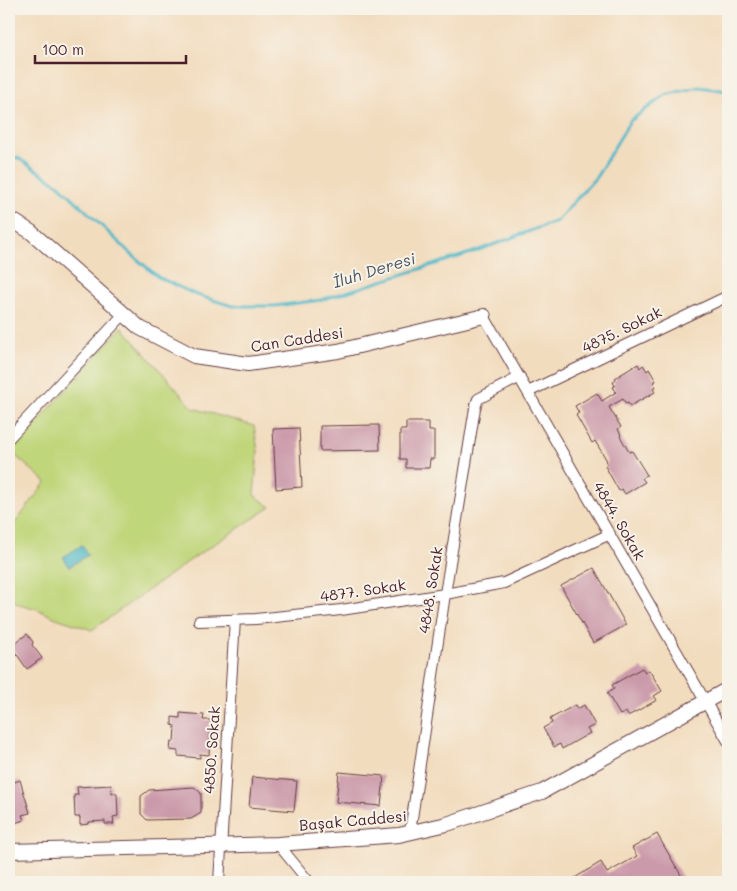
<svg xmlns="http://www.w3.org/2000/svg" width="737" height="891" font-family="Mali,sans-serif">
  <rect width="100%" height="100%" fill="#f7f3e8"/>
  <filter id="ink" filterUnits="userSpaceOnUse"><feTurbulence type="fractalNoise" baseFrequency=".02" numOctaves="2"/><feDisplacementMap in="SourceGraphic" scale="10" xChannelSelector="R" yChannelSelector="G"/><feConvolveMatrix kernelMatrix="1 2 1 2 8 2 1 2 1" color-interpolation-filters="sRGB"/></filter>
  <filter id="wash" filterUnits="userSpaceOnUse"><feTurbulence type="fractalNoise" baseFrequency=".0096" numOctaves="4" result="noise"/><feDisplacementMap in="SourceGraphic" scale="20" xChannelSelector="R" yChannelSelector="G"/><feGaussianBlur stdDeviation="1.12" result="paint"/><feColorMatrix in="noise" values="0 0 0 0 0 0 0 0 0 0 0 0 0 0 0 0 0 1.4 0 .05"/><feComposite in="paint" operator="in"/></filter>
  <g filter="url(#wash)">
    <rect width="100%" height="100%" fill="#f2dcbe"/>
    <polygon fill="#c0d67a" stroke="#857a52" points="122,327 193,408 254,426 258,451 254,495 271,507 199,554 92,630 56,618 37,609 16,603 9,595 9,531 46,482 11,452"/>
    <polygon fill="#4ab6c7" stroke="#4a6a79" points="82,545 88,555 69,567 63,557"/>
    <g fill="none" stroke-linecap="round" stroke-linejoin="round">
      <polyline stroke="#4ab6c7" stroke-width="3" points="9,158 18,158 59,185 130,253 158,277 194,294 232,306 275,306 321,300 471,253 557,221 597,176 630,121 665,95 699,87 728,91"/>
    </g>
    <g id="blocks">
      <g fill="#cb9aaa">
        <polygon points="638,364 640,368 643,365 647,371 649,369 656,381 653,382 656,387 653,389 655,392 630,406 628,403 626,404 623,399 609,407 621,427 618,429 621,435 620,436 629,452 632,451 647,475 642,478 645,482 625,494 622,489 619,491 605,466 607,464 606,459 595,441 592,443 576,415 579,413 575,406 597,393 602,401 616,392 613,387 615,386 613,382 616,380 615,378"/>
        <polygon points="406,422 429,422 429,431 434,431 434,459 430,459 429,468 406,468 406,459 400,459 400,430 406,430"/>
        <polygon points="379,425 380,450 320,451 320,426"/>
        <polygon points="299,428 302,487 276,489 273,429"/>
        <polygon points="594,568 626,625 593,643 561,586"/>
        <polygon points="27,634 33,642 32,645 42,658 27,669 11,646"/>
        <polygon points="642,668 645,672 649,670 662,691 654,696 657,700 628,716 626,712 620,715 607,693 614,689 612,685"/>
        <polygon points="575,705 577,709 584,705 595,725 587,729 590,733 562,749 560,744 554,747 543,728 552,723 550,719"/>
        <polygon points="180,713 204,715 203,720 211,720 209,755 200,754 200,758 178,756 178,751 170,750 171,741 174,742 175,726 172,725 172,717 180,718"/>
        <polygon points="339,772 384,776 381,806 336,802"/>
        <polygon points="252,777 297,781 294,811 249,807"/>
        <polygon points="20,780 30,813 22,815 24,820 9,825 9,784"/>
        <polygon points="111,785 112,793 117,793 118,816 113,817 114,824 105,824 105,821 89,822 89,824 80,825 80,817 75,817 74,795 78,795 77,787"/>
        <polygon points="194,787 201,793 201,813 191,819 147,820 141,814 141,796 149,790"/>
        <polygon points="657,834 685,882 568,882 601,862 607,873 637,856 632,848"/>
      </g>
    </g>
  </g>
  <g filter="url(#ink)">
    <use href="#blocks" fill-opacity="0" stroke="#633b41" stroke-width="1"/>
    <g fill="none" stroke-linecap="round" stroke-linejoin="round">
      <defs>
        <g id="street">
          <polyline points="484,316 728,741"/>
          <polyline points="528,392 728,296"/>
          <polyline points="9,438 124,314"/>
          <polyline points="199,621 256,619 341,610 445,594 504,583 610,534"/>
          <polyline points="410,832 445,594 475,408 478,399 520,377"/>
          <polyline points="278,844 309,882"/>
          <polyline points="219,882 235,619"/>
        </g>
        <g id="secondary">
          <polyline points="9,218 31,232 140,328 194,356 248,364 338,351 484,316"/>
          <polyline points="9,851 278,844 399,835 447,824 542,792 728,689"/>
        </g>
      </defs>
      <use href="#street" stroke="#633b41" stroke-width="12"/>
      <use href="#secondary" stroke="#633b41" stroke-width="16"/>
      <use href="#street" stroke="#fff" stroke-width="10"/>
      <use href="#secondary" stroke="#fff" stroke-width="14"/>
    </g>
  </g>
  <g text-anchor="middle" stroke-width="4" stroke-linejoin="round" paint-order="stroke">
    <g font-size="15" fill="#4a1f2b" stroke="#f7f3e8">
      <text transform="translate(622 330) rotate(-26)" y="5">4875. Sokak</text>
      <text transform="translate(297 340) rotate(-9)" y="5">Can Caddesi</text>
      <text transform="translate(619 521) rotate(60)" y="5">4844. Sokak</text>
      <text transform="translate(431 590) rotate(-81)" y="5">4848. Sokak</text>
      <text transform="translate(363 591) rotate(-8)" y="5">4877. Sokak</text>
      <text transform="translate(212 750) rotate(-86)" y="5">4850. Sokak</text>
      <text transform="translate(353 821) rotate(-5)" y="5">Başak Caddesi</text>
    </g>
    <g font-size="16" font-style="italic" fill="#4a5462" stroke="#f7f3e8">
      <text transform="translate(374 270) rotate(-17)" y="6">İluh Deresi</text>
    </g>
  </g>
  <rect width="737" height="891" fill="none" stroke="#f7f3e8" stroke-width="30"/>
  <path d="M35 55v8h151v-8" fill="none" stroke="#4a1f2b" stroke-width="2.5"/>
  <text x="42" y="55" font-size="15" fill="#4a1f2b" stroke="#f7f3e8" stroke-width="4" paint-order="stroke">100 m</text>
</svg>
